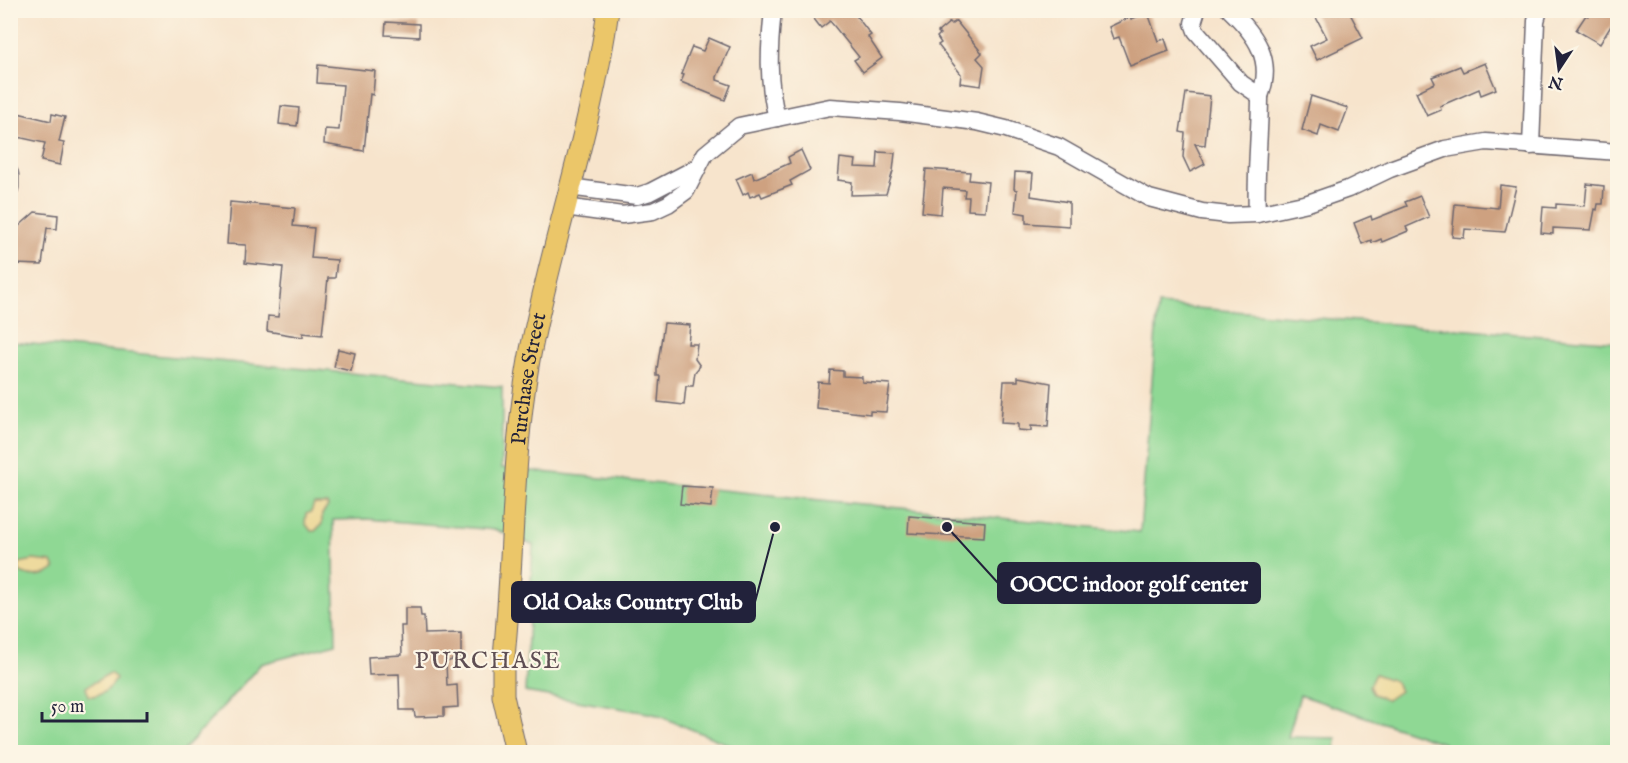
<svg xmlns="http://www.w3.org/2000/svg" width="1628" height="763" font-family="'IM FELL English',serif">
  <rect width="100%" height="100%" fill="#fcf5e5"/>
  <filter id="ink" filterUnits="userSpaceOnUse"><feTurbulence type="fractalNoise" baseFrequency=".0167" numOctaves="2"/><feDisplacementMap in="SourceGraphic" scale="12" xChannelSelector="R" yChannelSelector="G"/><feConvolveMatrix kernelMatrix="1 2 1 2 8 2 1 2 1" color-interpolation-filters="sRGB"/></filter>
  <filter id="wash" filterUnits="userSpaceOnUse"><feTurbulence type="fractalNoise" baseFrequency=".008" numOctaves="4" result="noise"/><feDisplacementMap in="SourceGraphic" scale="24" xChannelSelector="R" yChannelSelector="G"/><feGaussianBlur stdDeviation="1.35" result="paint"/><feColorMatrix in="noise" values="0 0 0 0 0 0 0 0 0 0 0 0 0 0 0 0 0 1.4 0 .05"/><feComposite in="paint" operator="in"/></filter>
  <g filter="url(#wash)">
    <rect width="100%" height="100%" fill="#f7e4cc"/>
    <polygon fill="#8fd894" stroke="#587d68" stroke-width="1.5" points="1158,305 1617,342 1617,752 1440,752 1443,743 1300,695 1288,737 1336,738 1335,752 747,752 654,714 525,692 533,545 496,530 367,519 333,520 336,644 261,664 182,752 11,752 11,342 502,387 502,468 1140,532"/>
    <g fill="#eeda9e" stroke="#887e6c" stroke-width="1.5">
      <polygon points="314,504 327,504 328,507 322,514 322,524 315,531 311,531 305,523 306,514 311,512"/>
      <path d="M33,560L52,562L55,569C45,577 30,578 19,571V563Z"/>
      <path d="M110,673L116,678C112,689 99,697 88,696L86,687Z"/>
      <polygon points="1375,674 1395,681 1400,691 1387,700 1373,694 1369,686"/>
    </g>
    <g id="blocks">
      <g fill="#cea180">
        <polygon points="817,10 848,10 851,15 854,13 871,35 868,37 882,58 863,72 854,60 859,57 830,21 821,28 811,15"/>
        <polygon points="1312,10 1348,10 1363,38 1317,60 1310,46 1327,38"/>
        <polygon points="1592,10 1617,10 1617,16 1600,44 1576,30 1586,15 1588,16"/>
        <polygon points="1148,13 1158,41 1165,39 1169,51 1130,66 1119,37 1113,39 1109,27 1130,17 1131,19"/>
        <polygon points="956,21 982,53 977,58 984,66 981,86 960,83 961,74 938,45 941,43 937,37 940,34 938,32 950,22 952,24"/>
        <polygon points="386,22 419,24 419,37 385,35"/>
        <polygon points="709,38 730,47 717,77 717,80 731,85 725,100 681,82 684,75 681,74 692,47 703,51"/>
        <polygon points="1485,63 1496,89 1481,95 1479,89 1440,106 1441,110 1427,116 1416,92 1435,83 1432,77 1460,66 1463,72"/>
        <polygon points="318,65 375,71 373,95 370,94 364,151 324,144 325,129 339,130 343,85 317,83"/>
        <polygon points="1186,93 1210,96 1205,145 1195,144 1205,164 1190,172 1183,157 1185,133 1180,132"/>
        <polygon points="1311,96 1348,108 1339,132 1321,125 1318,136 1302,130"/>
        <polygon points="281,106 299,108 297,126 279,124"/>
        <polygon points="18,113 51,121 52,114 65,117 59,142 64,143 60,165 41,161 45,143 13,136"/>
        <polygon points="801,150 810,170 790,181 792,185 762,197 760,193 750,197 748,192 743,195 736,179 752,172 754,179 790,163 788,157"/>
        <polygon points="878,152 895,153 893,171 886,194 851,195 852,182 838,180 840,158 856,160 855,167 877,168"/>
        <polygon points="926,169 970,172 969,180 988,182 985,211 968,210 969,197 964,197 965,190 943,188 941,214 922,212"/>
        <polygon points="1015,172 1033,173 1031,196 1069,202 1069,226 1026,223 1026,214 1015,212 1017,190 1014,189"/>
        <polygon points="1587,184 1604,186 1603,204 1598,204 1597,210 1595,209 1591,230 1553,228 1553,234 1541,233 1543,207 1556,208 1556,204 1585,206"/>
        <polygon points="1500,185 1516,187 1505,232 1465,229 1464,238 1452,237 1455,204 1498,208"/>
        <polygon points="1420,196 1429,217 1406,227 1408,231 1382,242 1381,239 1372,243 1371,240 1362,244 1354,223 1371,216 1372,220 1407,206 1405,202"/>
        <polygon points="230,202 295,208 293,226 314,228 311,258 337,260 335,278 328,278 322,335 303,333 303,337 267,331 268,316 278,317 283,267 245,263 246,245 227,244"/>
        <polygon points="35,212 58,215 57,229 47,228 42,265 15,264 10,261 10,234"/>
        <polygon points="664,323 690,325 688,344 697,344 695,359 700,366 695,372 693,386 686,386 684,405 658,402 660,376 657,376 657,369"/>
        <polygon points="338,349 355,353 351,371 334,367"/>
        <polygon points="830,370 843,371 843,376 862,377 862,382 890,384 886,412 870,411 870,414 816,408 818,382 829,383"/>
        <polygon points="1018,377 1051,383 1048,427 1031,426 1031,431 1018,430 1018,424 1001,423 1004,381 1018,381"/>
        <polygon points="682,486 713,488 711,507 680,504"/>
        <polygon points="909,516 985,522 984,537 908,533"/>
        <polygon points="405,608 420,608 421,616 424,616 425,634 461,633 461,657 446,662 447,686 457,685 458,707 444,708 444,716 415,717 414,710 400,710 399,674 369,675 368,657 402,655 401,626 405,626"/>
      </g>
    </g>
  </g>
  <g filter="url(#ink)">
    <use href="#blocks" fill-opacity="0" stroke="#6d666e" stroke-width="1.5"/>
    <g fill="none" stroke-linecap="round" stroke-linejoin="round">
      <defs>
        <g id="minor">
          <path d="M773,10C769,48 767,81 777,118"/>
          <path d="M1197,10L1193,23L1196,31L1241,83L1260,96C1274,60 1256,35 1230,10"/>
          <polyline points="1531,146 1536,21 1539,10"/>
          <polyline points="10,174 10,188"/>
          <polyline points="569,187 637,196 650,192 698,167"/>
          <polyline points="565,207 622,215 653,211 668,204 686,191 705,154 739,126 830,107 900,112 977,122 1006,129 1059,147 1149,198 1202,212 1228,215 1257,214 1308,203 1348,189 1390,169 1445,149 1486,142 1618,152"/>
          <path d="M1257,214C1255,174 1260,135 1260,96"/>
        </g>
        <g id="major">
          <path id="s1" d="M516,752L503,696V667C514,565 511,461 529,360C551,242 592,129 608,10"/>
        </g>
      </defs>
      <use href="#minor" stroke="#6d666e" stroke-width="19"/>
      <use href="#major" stroke="#6d666e" stroke-width="23"/>
      <use href="#minor" stroke="#fff" stroke-width="16"/>
      <use href="#major" stroke="#ebc669" stroke-width="21"/>
    </g>
  </g>
  <g text-anchor="middle" stroke-width="4.5" stroke-linejoin="round" paint-order="stroke">
    <g font-size="21" fill="#22223b" stroke="#fcf5e5">
      <text dy="7" stroke="none"><textPath href="#s1" startOffset="376">Purchase Street</textPath></text>
    </g>
    <g font-size="24" letter-spacing="1.5" fill="#5e4e53" stroke="#fcf5e5">
      <text x="488" y="668">PURCHASE</text>
    </g>
  </g>
  <path fill="none" stroke="#22223b" stroke-width="2" d="M947 527L998 583M775 527L755 602"/>
  <g fill="#22223b" stroke="#fcf5e5" stroke-width="2">
    <circle cx="947" cy="527" r="6"/>
    <circle cx="775" cy="527" r="6"/>
  </g>
  <g fill="#22223b" stroke="#22223b" stroke-width="2">
    <rect x="998" y="563" width="262" height="40" rx="6"/>
    <rect x="512" y="582" width="243" height="40" rx="6"/>
  </g>
  <g font-size="22" text-anchor="middle" font-weight="bold" fill="#fff">
    <text x="1129" y="591">OOCC indoor golf center</text>
    <text x="633" y="609">Old Oaks Country Club</text>
  </g>
  <rect width="1628" height="763" fill="none" stroke="#fcf5e5" stroke-width="36"/>
  <g transform="translate(1559 69) rotate(193)" stroke="#fcf5e5" stroke-width="4.5" paint-order="stroke">
  <path d="M0-4.5L10 22L0 15L-10 22Z" fill="#22223b"/>
  <text y="-9" font-size="16" font-weight="bold" text-anchor="middle" fill="#22223b">N</text>
  </g>
  <path d="M42 712v9h105v-9" fill="none" stroke="#22223b" stroke-width="3"/>
  <text x="51" y="712" font-size="18" fill="#22223b" stroke="#fcf5e5" stroke-width="4.5" paint-order="stroke">50 m</text>
</svg>
